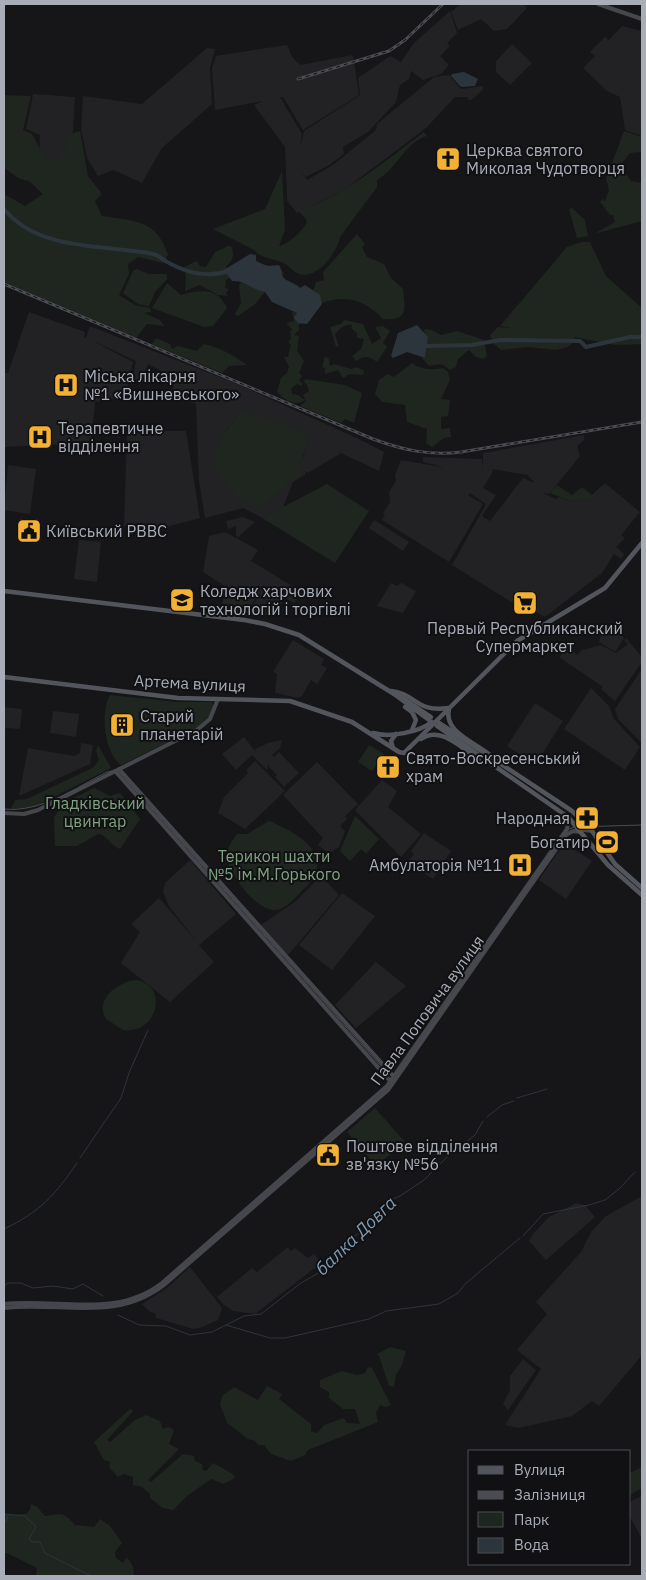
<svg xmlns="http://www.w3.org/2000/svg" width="646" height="1580" font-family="'IBM Plex Sans',sans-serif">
  <rect width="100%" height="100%" fill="#161618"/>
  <g fill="#222225" fill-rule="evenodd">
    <polygon points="461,4 523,4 527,8 507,29 494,31 481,19 458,30 451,12"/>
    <polygon points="450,11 457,33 447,43 450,46 440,56 449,65 441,74 423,80 411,71 409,79 400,85 396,102 368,132 343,147 344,154 329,165 306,177 302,173 307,180 333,165 376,130 377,124 434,77 449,75 461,89 483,86 483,90 470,101 467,97 455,97 426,128 344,190 297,213 287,201 285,147 254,105 263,101 215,110 212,68 216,56 287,45 292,57 300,65 353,55 359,95 303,130 283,97 280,97 302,134 300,147 304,131 360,95 358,78 390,56 401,62 413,44"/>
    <polygon points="622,26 642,31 642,136 625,130 620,97 607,91 583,68 595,56 590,52 605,37 609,40"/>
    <polygon points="512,44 532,63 510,85 496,72 496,61"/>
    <polygon points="207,48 215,49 210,68 212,104 162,148 142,183 113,170 98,176 87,158 81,129 83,96 142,104"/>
    <polygon points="33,94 75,97 71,162 39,160 40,135 26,129"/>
    <path d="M29,312L85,332L84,337L86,338L90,326L237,384L359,439L384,452L379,471L341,453L308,473L305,471L306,474L293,482L283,507L263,518L243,508L205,518L199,481L196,404L171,396L176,378L148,364L141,384L132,380L136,361L91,340L133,362L125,397L95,402L91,443L4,447V373H8ZM238,415L305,453L298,464L222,437Z"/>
    <polygon points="127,431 186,431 200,518 159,529 124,526"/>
    <path d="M584,435V440L577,446L580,456L549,494L543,493L556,499L559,497L571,501L588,499L592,501L606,484L640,512L621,535L625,538L616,547L624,554L621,559L614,554L602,573L545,617L529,608L533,603L523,596L520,601L515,598L513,603L452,565L486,504L470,493L468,495L483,504L449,562L382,520L385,515L383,513L390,502L389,492L396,481L395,475L401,460L436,466L444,470L436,465L423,462V457L482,459L483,469V453ZM492,469L528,475L534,483L523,478L490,521L482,516L496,495L483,488L493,471Z"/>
    <polygon points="8,465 36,469 30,514 4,510"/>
    <polygon points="243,517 255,522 238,537 236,536 236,526 228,529 226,521"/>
    <polygon points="374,520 409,542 403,551 369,528"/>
    <polygon points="225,532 258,550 251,561 302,592 294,603 285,598 273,617 261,614 251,608 263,588 252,604 203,572 209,536"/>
    <polygon points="79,540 101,542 97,582 74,579"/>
    <polygon points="391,583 397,586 401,583 416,591 403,613 377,606"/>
    <polygon points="616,628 624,638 615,652 599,642 602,631"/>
    <polygon points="626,638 641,656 642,662 615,701 601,689 603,687 559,657 569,647 577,655 582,650 601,645 616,653 628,644 624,641"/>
    <polygon points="293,640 324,659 321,665 327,668 317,684 311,680 302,696 298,698 275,693 277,674 273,672"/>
    <polygon points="642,669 642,696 638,693 642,697 642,743 618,719 615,709"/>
    <polygon points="591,688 609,706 614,719 640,747 625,770 564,729"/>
    <polygon points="535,703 563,721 537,762 533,763 507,746"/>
    <polygon points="4,707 22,709 20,729 4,728"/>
    <polygon points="53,711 79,714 76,737 50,733"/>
    <polygon points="244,737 254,750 268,743 282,740 280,748 272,755 274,757 279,752 299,773 284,787 275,777 277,775 269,767 269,763 267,770 252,755 236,770 222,754"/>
    <polygon points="81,743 93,745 90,764 19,796 28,748 74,756 80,753"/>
    <polygon points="255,761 285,791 245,829 218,813 224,797 248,773 246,770"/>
    <polygon points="317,762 358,804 345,816 347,819 340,826 345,831 339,847 329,854 318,845 323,838 283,795"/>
    <polygon points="382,780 397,791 388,807 421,834 401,857 355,810"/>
    <polygon points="424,833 451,851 433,879 407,862 414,854 411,851"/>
    <polygon points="564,843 592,861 566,899 539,880"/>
    <polygon points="190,860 236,914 199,945 214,962 170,1002 121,963 140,932 131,924 159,898 197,942 169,906 163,892 165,883"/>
    <polygon points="321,876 339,895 289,954 285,954 261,925 296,901"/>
    <polygon points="342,893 375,916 332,970 299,945"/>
    <polygon points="376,962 406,986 356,1028 335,1005"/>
    <polygon points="642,1196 642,1355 599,1406 592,1401 572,1416 519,1428 505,1425 541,1369 517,1350 547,1314 536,1302 581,1252 591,1232 606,1216"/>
    <polygon points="576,1203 585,1205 595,1217 546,1260 529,1241 533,1234 549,1217"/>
    <polygon points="288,1247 290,1251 295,1248 308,1258 314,1254 323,1264 312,1270 255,1314 233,1311 224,1305 217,1297 252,1268 257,1272"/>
    <polygon points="190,1267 222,1308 218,1320 200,1328 193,1329 156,1318 155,1313 150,1312 142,1304 167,1288"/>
    <polygon points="523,1359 536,1370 508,1410 503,1404 510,1390 510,1376"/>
    <polygon points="642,1496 642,1539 630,1517 630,1502"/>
  </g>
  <g fill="#1e261f">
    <path d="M4,95L31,96L23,130L32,134L46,160H58L65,151L67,135L80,131L88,176L102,194L95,201L102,216C133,221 157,219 168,255L163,263L138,257L128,264L129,274L119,295L135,305L150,308L151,312L144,313L160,320L164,326L147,324L136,338L4,282V194L25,206L43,194L29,181L20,179L4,168Z"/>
    <polygon points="624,131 642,137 642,152 630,153 622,163 623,170 631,181 642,183 642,221 594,234 615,222 613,215 610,215 600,202 602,199 605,201 609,190 606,179"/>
    <path d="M424,132L427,136C405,142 397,169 377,180V187L340,237C337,252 317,282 297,273C291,270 288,264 281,262C271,258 260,258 254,250L213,229L265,209L282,171L285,230L279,246C287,245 305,230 307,221L299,211C346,194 384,162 424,132Z"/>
    <polygon points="572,208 585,220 588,236 577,238 569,209"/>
    <path d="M357,234L365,244L362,247L367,257L384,264L391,278L403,289C405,309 409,321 383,319C366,301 347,294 322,303L311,297L316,282L324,280L323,272Z"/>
    <polygon points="581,242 590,242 606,276 642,308 642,344 616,345 574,337 576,340 568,347 556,350 527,347 501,350 494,344 490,335 498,327 511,328 500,326 567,247"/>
    <path d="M228,246H231C235,256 233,259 226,267L231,277L226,280L225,288L229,289L226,293L228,296L218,295L200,285L185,291L186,278L184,267L197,261L200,266L206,267L215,252Z"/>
    <polygon points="266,265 282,270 284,274 279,275 255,304 238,316 235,314 241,303 239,285 246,277"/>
    <polygon points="137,269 148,274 167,274 167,279 155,292 149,306 138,304 123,293 133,271"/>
    <path d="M167,283L181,295C200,290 218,287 227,308L213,326L204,327L152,308Z"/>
    <path d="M292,312L299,313L303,323L299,324V330L294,335L299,336L297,351L304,361L299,373L302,376L299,381L303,384L300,386L298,383L291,389L292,394L298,395L305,400C294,407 285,400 277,392L281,378L287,373L289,367L284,357H290L288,356L291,345L288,342L291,339L290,332L292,329L286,323L294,321Z"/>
    <path d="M344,320L363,324L372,344L381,338L375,327L383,326L390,331L383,343L387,347L377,362C369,356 365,355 356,361L352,356L361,349L364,339L357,338V333L351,328L352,325C346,324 338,329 335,335L339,346L336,347L330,327L341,324Z"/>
    <path d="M424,329L432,330L441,335L457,331L484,340L487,356L484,359L476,357L469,350L458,359L456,367L449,370C443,362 438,364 429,366L422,358H425C428,347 426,340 424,329Z"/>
    <path d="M156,338L170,344L172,349L178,346L197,351L204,344C221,348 233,355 247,365L229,366L222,373L152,344Z"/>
    <polygon points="325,356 329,359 330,366 334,364 351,369 357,367 364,371 363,375 350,374 343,378 338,370 325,374 325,368 322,367"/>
    <path d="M412,363C422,370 431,370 443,368L448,372L450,380L441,399L450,400L448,416L441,417V429L450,428L451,437L444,438L432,447L426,443L427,429L407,422L405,405L382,402L375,394L379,380L388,374L394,377Z"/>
    <polygon points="305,379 345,385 362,393 354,423 345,419 341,423 300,406 306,401 303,395 309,391 307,385 304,382"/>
    <path d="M245,412L303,431C310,443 305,453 298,464L304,470L260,508L238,498L216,470L215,452L222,437L238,415Z"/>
    <polygon points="605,483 606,484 592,501 588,499 571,501 550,493 557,485 572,495 582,487 592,495"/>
    <polygon points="327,484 369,511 335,563 262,518"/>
    <polygon points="230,589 253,604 250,608 259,614 258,617 221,614 223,600"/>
    <path d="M110,695L177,702H211L214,705L208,720L197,728L121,765C104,753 100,712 110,695Z"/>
    <polygon points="98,745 111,768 34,807 11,809 15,800 27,799 94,767 99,760 96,751"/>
    <polygon points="369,745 384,754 372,771 358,762"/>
    <path d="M94,788L110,796L118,793L121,794L140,819L120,849C110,846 108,835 98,834L77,846H55L54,817L64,803Z"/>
    <polygon points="355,816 379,839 366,854 361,849 350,861 340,851"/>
    <path d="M269,821C289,829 329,848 314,877C311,883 303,889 299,894C292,901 284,911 273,910C258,908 243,890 236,878C224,858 223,853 237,834H247Z"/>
    <path d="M134,980C170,983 158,1035 123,1030L106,1019C94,1000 117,983 134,980Z"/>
    <polygon points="375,1108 405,1142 376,1166 347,1132"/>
    <polygon points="390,1347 406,1351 402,1365 396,1375 394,1387 389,1386 379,1356 377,1354"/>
    <polygon points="368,1367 372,1368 391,1405 386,1407 380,1405 376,1413 378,1422 308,1450 305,1455 291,1461 271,1454 264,1445 258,1445 255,1441 248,1439 227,1423 220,1404 222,1396 234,1387 258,1400 267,1386 282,1394 279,1399 311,1424 311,1431 317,1433 324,1425 344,1418 347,1423 360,1424 355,1409 343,1409 329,1398 329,1392 320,1387 320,1380 342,1371 357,1375 365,1373"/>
    <polygon points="130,1409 133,1411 107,1440 110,1442 135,1420 146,1415 160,1421 163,1429 169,1427 174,1430 169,1444 179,1449 148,1480 151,1482 183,1454 194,1456 195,1461 202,1464 203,1471 207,1470 213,1463 233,1474 235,1478 223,1484 211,1479 187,1496 173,1510 163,1508 150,1498 150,1494 142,1487 133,1485 133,1477 124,1474 118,1477 109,1467 110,1462 104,1460 94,1442"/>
    <polygon points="642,1467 642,1488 630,1495 630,1473"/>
    <path d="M31,1504L37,1507L45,1516C63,1514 62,1511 75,1525L94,1527L100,1519L110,1526L122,1543L115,1552L116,1558L123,1563L126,1558C132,1562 134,1568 134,1575L137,1576H42L36,1575L37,1568L7,1553L4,1554V1513L8,1515L26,1514L30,1510Z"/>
  </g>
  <g fill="#2c353c">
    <polygon points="464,72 478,79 475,86 461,87 451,76 452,74"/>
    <path d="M250,254L256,255V261L267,266L279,265C282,270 281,273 283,277C287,282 296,283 300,288L305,285L320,295L322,304L307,324L298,323L294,318L297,313L272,302L265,292C252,290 245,280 232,281L224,270Z"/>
    <polygon points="417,325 428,337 425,358 407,352 393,358 391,356 398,333"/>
  </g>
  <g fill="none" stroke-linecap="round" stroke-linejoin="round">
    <g stroke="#2c353c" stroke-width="1">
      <polyline points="517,1098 547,1089"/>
      <polyline points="487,1117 502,1105 514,1101"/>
      <polyline points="454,1151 475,1135 483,1121"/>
      <polyline points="80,1158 121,1098 129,1073 148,1030"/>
      <path d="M4,1229C40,1212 55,1195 77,1163"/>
      <polyline points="523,1236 543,1214 589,1205 605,1200 619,1189 635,1172"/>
      <polyline points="4,1286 8,1283 21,1283 33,1288 53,1286 73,1289 83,1284 103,1296"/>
      <polyline points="118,1315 139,1325 166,1326 190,1335 212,1332 244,1316 261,1314 301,1283 325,1269 342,1245 359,1233 372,1215 387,1201 400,1196 424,1180 450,1154"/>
      <polyline points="226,1325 270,1338 285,1338 369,1319 386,1311 439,1304 458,1293 465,1284 520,1238"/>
      <polyline points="4,1514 25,1516 36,1527 29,1539 32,1542 40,1542 45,1553 91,1576"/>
      <polyline points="4,1524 8,1516"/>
    </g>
    <g stroke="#2c353c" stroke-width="4">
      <path d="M4,209C39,252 103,244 153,254C159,255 164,261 169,263C187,273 209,278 228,271"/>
      <polyline points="424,346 472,345 500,340 580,341 586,347 630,337 642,337"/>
    </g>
    <g stroke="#45474d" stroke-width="4">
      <polyline points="598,4 642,19"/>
      <polyline points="119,769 395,1078"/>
      <polyline points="115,771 391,1082"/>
      <polyline points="4,813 24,814 38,810 197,730 210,719 218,699"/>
      <polyline points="577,829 592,831"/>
      <path d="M4,1304C59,1298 115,1319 162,1283L387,1086L567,829L569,819"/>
      <path d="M4,1308C61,1301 115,1323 164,1285L388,1090L566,835L573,831L580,832"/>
    </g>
    <g stroke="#53555c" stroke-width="4.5">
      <polyline points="4,591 244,620 265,624 299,635 394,694 429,720"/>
      <polyline points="4,677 178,698 290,701 352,722 399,752 404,753 517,641 605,588 642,543"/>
      <path d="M391,691C415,693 416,713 448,708"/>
      <polyline points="394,694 398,695 431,717"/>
      <polyline points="405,707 412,712 416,720 412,730"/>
      <path d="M449,709C443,732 475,742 490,755"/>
      <polyline points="439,723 572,811 592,831 615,864 642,888"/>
      <polyline points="437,726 568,817 608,865 642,895"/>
      <path d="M373,733C390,738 419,732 432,722"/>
      <path d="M421,739C443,724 464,753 484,761"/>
      <polyline points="393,748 391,741 396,734"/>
    </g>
    <path stroke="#4a4c52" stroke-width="1" d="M4,809C41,813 75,788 107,772L112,771L120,773L386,1072C393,1077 398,1074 403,1068L567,830L574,827L642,825"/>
    <defs>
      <g id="rail">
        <polyline points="298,79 389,51 405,40 443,4"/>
        <path d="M4,284L373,439C403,450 429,456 461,452L642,422"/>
      </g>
    </defs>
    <use href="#rail" stroke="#4a4c52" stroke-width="3"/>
    <use href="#rail" stroke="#111113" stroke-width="1" stroke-dasharray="4" stroke-linecap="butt"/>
  </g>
  <defs>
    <symbol id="church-square" viewBox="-11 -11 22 22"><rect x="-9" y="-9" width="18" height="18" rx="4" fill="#f2b134" stroke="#111113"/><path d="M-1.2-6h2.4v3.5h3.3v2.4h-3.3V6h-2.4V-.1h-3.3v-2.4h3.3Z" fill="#111"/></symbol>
    <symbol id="hospital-square" viewBox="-11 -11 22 22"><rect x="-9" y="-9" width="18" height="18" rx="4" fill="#f2b134" stroke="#111113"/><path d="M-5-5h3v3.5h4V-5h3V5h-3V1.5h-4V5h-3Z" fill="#111"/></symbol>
    <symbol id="civic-square" viewBox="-11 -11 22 22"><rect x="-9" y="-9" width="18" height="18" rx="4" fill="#f2b134" stroke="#111113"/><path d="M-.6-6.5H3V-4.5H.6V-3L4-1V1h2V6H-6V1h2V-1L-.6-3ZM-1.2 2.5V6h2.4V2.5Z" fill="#111"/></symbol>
    <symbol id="university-square" viewBox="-11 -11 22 22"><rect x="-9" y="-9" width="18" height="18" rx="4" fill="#f2b134" stroke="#111113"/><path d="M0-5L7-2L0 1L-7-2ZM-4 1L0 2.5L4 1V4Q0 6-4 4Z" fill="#111"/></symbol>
    <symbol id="supermarket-square" viewBox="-11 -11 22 22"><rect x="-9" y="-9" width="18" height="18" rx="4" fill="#f2b134" stroke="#111113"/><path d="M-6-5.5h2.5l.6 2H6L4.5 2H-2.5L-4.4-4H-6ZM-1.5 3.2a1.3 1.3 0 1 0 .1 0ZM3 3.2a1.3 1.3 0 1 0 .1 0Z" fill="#111"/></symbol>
    <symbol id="building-square" viewBox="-11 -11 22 22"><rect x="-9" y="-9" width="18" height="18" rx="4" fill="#f2b134" stroke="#111113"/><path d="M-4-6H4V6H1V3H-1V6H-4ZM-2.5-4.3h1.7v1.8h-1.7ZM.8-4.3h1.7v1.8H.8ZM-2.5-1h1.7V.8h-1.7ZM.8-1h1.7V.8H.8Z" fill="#111"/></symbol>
    <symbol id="pharmacy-square" viewBox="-11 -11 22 22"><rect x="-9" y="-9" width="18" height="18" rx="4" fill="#f2b134" stroke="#111113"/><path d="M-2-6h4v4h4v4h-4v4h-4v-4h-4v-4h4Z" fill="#111"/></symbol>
    <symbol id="stadium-square" viewBox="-11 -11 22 22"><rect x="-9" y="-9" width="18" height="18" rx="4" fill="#f2b134" stroke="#111113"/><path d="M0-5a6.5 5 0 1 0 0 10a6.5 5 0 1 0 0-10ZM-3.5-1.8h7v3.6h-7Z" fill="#111"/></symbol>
  </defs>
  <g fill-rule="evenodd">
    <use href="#church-square" x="434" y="145" width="28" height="28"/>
    <use href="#hospital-square" x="52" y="371" width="28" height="28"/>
    <use href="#hospital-square" x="26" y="423" width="28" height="28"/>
    <use href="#civic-square" x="15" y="517" width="28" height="28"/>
    <use href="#university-square" x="168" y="586" width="28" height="28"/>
    <use href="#supermarket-square" x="511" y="589" width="28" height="28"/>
    <use href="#building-square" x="108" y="711" width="28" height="28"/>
    <use href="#church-square" x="374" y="753" width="28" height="28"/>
    <use href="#pharmacy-square" x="573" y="804" width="28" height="28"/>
    <use href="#stadium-square" x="593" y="828" width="28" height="28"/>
    <use href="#hospital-square" x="506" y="851" width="28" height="28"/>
    <use href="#civic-square" x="314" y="1141" width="28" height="28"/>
  </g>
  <g text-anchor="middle" stroke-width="4" stroke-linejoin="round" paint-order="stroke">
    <g font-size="16" fill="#a8adb8" stroke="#111113" text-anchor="start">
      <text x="466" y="156">Церква святого<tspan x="466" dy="18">Миколая Чудотворця</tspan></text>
      <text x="84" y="382">Міська лікарня<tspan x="84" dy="18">№1 «Вишневського»</tspan></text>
      <text x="58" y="434">Терапевтичне<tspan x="58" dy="18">відділення</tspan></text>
      <text x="46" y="537">Київський РВВС</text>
      <text x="200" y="597">Коледж харчових<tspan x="200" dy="18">технологій і торгівлі</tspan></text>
      <text x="525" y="634" text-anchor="middle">Первый Республиканский<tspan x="525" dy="18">Супермаркет</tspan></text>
      <text x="140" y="722">Старий<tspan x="140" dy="18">планетарій</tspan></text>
      <text x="406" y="764">Свято-Воскресенський<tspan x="406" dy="18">храм</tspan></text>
      <text x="570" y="824" text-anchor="end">Народная</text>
      <text x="590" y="848" text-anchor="end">Богатир</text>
      <text x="502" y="871" text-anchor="end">Амбулаторія №11</text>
      <text x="346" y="1152">Поштове відділення<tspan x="346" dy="18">зв'язку №56</tspan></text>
    </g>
    <g font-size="16" fill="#a8adb8" stroke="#111113">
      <text transform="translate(190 683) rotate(3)" y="6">Артема вулиця</text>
      <text transform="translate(427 1010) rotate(-54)" y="6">Павла Поповича вулиця</text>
    </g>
    <g font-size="16" fill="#7fa381" stroke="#111113">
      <text x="95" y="809">Гладківський<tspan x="95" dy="18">цвинтар</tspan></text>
      <text x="274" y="862">Терикон шахти<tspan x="274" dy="18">№5 ім.М.Горького</tspan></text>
    </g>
    <g font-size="18" font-style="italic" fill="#7f9bb3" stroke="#111113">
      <text transform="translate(356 1236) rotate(-44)" y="6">балка Довга</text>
    </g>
  </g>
  <rect width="646" height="1580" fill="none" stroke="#a8adb8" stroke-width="10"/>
  <rect x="468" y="1450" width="162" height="115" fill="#111113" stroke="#4d4f55"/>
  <rect x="478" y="1466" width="25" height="8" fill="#53555c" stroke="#4d4f55"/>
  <text x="514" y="1475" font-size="15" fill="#a8adb8">Вулиця</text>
  <rect x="478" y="1491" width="25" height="8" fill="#4a4c52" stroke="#4d4f55"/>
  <text x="514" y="1500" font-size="15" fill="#a8adb8">Залізниця</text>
  <rect x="478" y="1512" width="25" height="15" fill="#1e261f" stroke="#4d4f55"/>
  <text x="514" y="1525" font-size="15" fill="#a8adb8">Парк</text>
  <rect x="478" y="1538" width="25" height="15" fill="#2c353c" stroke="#4d4f55"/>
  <text x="514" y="1550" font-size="15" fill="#a8adb8">Вода</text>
</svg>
